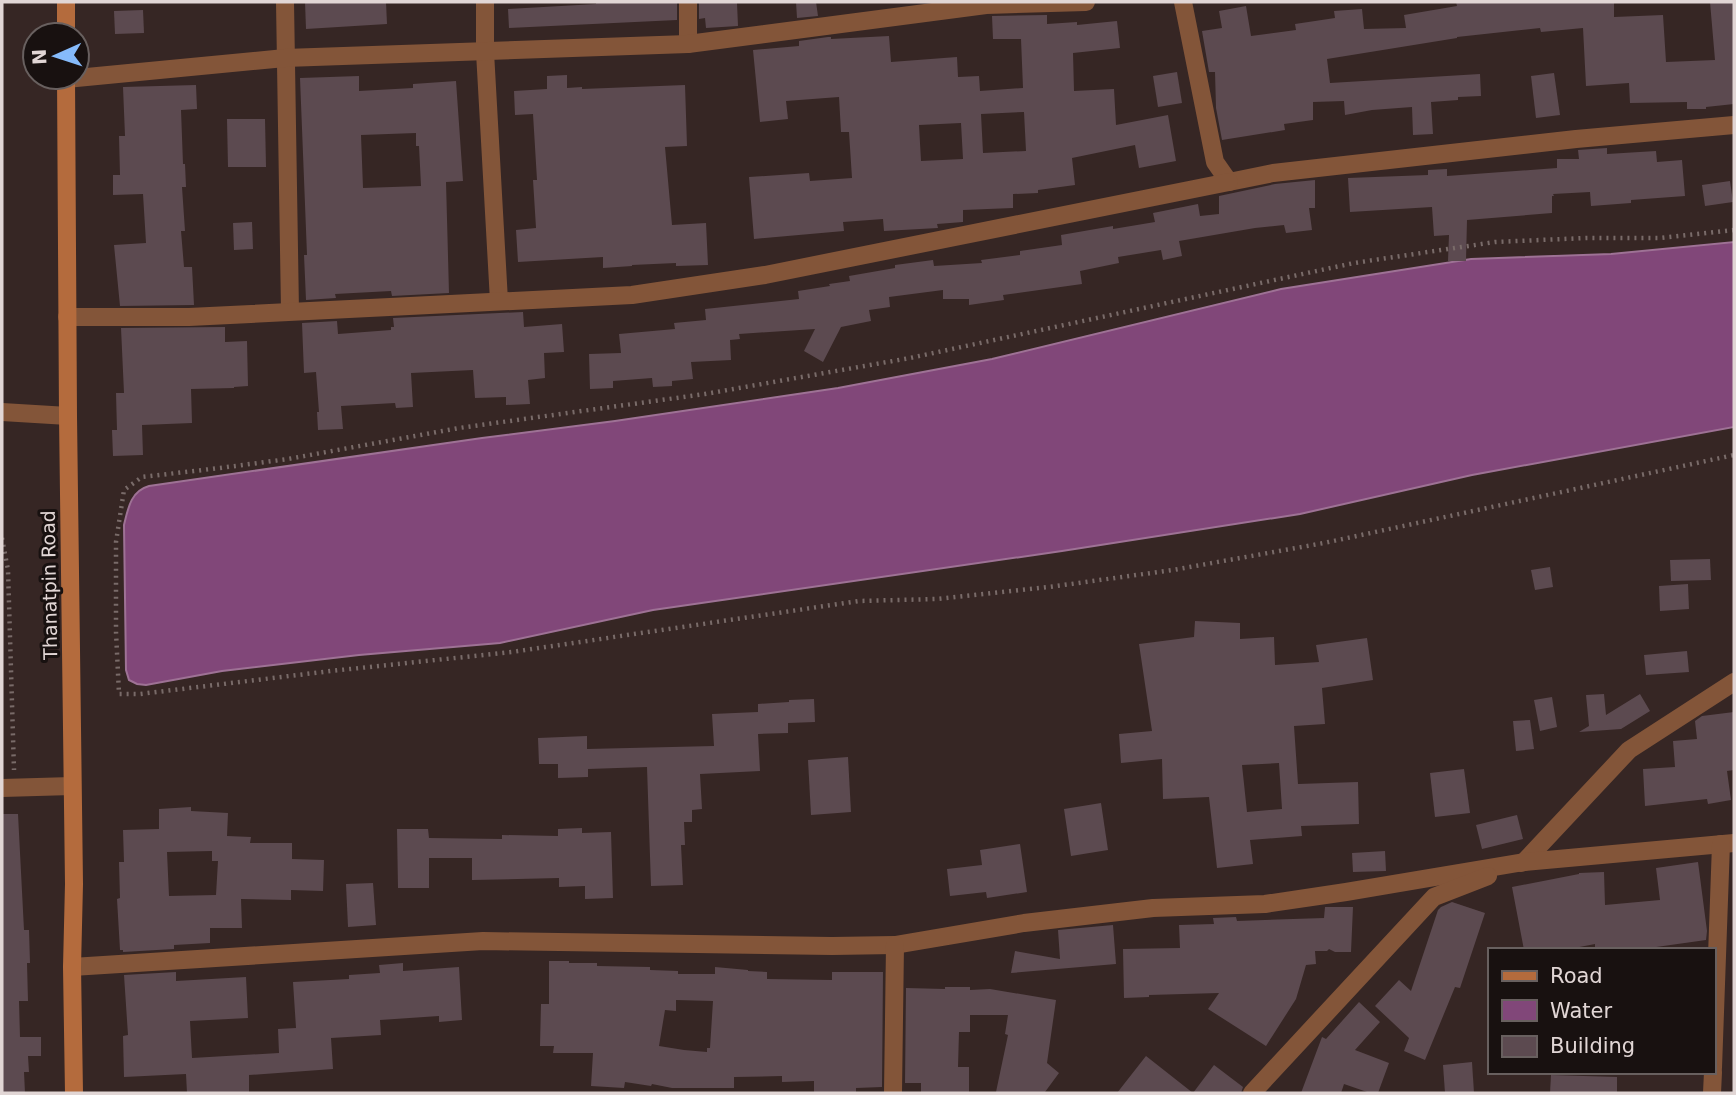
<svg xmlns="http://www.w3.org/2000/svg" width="1736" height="1095" font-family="'DejaVu Sans',sans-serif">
  <rect width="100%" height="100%" fill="#362624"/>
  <path fill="#814779" stroke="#9e7295" stroke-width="2" d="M1734,242V427L1472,475L1300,514L1062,551L653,610L500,643L359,655L222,671L146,685L137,684L129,680L126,670L124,525C128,508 131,491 149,486L482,438L615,421L838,388L992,359L1281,289L1471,259L1611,254Z"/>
  <g fill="#5c4a50" fill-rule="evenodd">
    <polygon points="305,2 386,2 387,24 306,29"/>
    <polygon points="616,2 677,2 677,20 509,28 508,9 596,4 596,3"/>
    <polygon points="796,2 816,2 818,16 797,18"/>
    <polygon points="1456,2 1614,2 1614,17 1663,15 1666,62 1715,60 1710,2 1734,2 1734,104 1706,107 1706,109 1687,109 1687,102 1630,103 1629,83 1586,86 1583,28 1541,32 1540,28 1457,37 1457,38 1327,59 1330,83 1480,74 1481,96 1458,97 1458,100 1431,102 1433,134 1413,135 1412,107 1372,110 1345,115 1344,101 1313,102 1313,120 1284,124 1285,130 1222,140 1216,108 1215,72 1209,72 1202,31 1222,28 1219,11 1246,6 1251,36 1296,30 1295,24 1335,18 1334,11 1362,9 1364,29 1406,28 1404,15 1457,6"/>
    <polygon points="699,3 737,3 738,26 706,28 705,18 699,19"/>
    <polygon points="143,10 144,33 115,34 114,11"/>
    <path d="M1047,15V24L1077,22V25L1117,21L1120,48L1073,53L1074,91L1114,89L1116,125L1168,115L1176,161L1139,168L1135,145L1072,158L1075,185L1038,190V193L1013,194V208L963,210V222L937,224L938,228L884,231L883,219L843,222L844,231L754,239L749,177L809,173L810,181L852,178L849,132H841L839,97L786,101L788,119L760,122L753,50L799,46V41L828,37H831V39L889,36L891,62L957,57L958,77L979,76L980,91L1023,88L1021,39H993L992,16ZM1024,112L1026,151L983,153L981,114ZM961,123L963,159L921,161L919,125Z"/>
    <polygon points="1177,72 1182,103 1158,107 1153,76"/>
    <polygon points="1554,73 1560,115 1536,118 1531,76"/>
    <polygon points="567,75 567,88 582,87 582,89 685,85 687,146 665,147 672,225 706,223 708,265 676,266 676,263 632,265 632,266 603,268 603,257 518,262 516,230 536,228 533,180 537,180 533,114 515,115 514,91 547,89 547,76"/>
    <path d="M359,76V91L413,88V84L456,81L463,181L446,182L449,293L392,296L391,291L335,294L336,298L306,300L304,255H307L300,78ZM416,133V146H419L421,186L363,188L361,135Z"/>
    <polygon points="196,85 197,109 181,110 183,164 185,164 186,187 182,187 185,231 181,231 184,267 192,267 194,305 120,306 114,245 146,243 143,194 113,195 113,175 120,175 119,136 125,136 123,87"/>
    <polygon points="227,119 265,119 266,167 228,167"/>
    <polygon points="1607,148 1607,154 1656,151 1657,162 1682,160 1685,196 1631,200 1631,203 1591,206 1590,192 1553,194 1554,196 1552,196 1552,213 1467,220 1466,261 1448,261 1449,235 1434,236 1432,207 1350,212 1348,178 1428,175 1428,170 1447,169 1447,176 1557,168 1557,159 1579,159 1578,150"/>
    <polygon points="1315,180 1315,208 1309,208 1312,230 1286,233 1284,225 1255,228 1179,241 1182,256 1163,260 1161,250 1118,257 1119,263 1080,271 1082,284 1003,295 1004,300 969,305 969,299 943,299 943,290 889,297 890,307 869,310 871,321 841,327 823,362 804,351 815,329 739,334 740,339 730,340 731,360 691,362 693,379 672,381 672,386 653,387 652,378 613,381 613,388 590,389 589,354 621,353 619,334 675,329 674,323 706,320 705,309 799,299 798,291 830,286 829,284 850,281 849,276 895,268 895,265 933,260 934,266 982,263 981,260 1020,255 1020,251 1062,245 1061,235 1113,226 1113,229 1155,222 1153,213 1198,204 1200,216 1219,214 1219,196 1275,184"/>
    <polygon points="1730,181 1733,202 1705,206 1702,185"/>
    <polygon points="252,222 253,249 234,250 233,223"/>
    <polygon points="523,312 524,327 562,324 564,352 544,353 545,378 528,380 530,404 506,405 506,397 475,398 473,370 411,373 413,407 396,408 395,403 341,406 343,429 318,430 317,412 319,412 316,372 304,373 302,323 337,321 338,334 391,330 391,327 394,327 393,318"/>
    <polygon points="225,327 225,342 247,341 248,386 234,387 234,388 191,389 192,423 142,425 143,455 113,456 112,430 117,430 116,393 124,393 121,328"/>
    <polygon points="1710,559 1711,580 1671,581 1670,560"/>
    <polygon points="1550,567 1553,587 1535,590 1531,570"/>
    <polygon points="1688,584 1689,609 1660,611 1659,586"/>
    <path d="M1195,621L1240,623V639L1274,637L1275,665L1319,662L1316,645L1367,638L1373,680L1322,688L1325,724L1294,726L1298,784L1358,782L1359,824L1301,826L1302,836L1250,840L1253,864L1217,868L1209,797L1163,799L1162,759L1121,763L1119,734L1152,731L1139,644L1194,637ZM1279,763L1282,809L1247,812L1242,765Z"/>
    <polygon points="1687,651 1689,672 1646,675 1644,655"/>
    <polygon points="1604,694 1606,715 1640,694 1650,711 1621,729 1579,732 1589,726 1586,695"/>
    <polygon points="1552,697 1557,727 1540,731 1534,700"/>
    <polygon points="814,699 815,722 788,723 788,733 758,734 760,771 700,774 702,809 692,810 692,822 684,822 685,845 681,845 683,885 651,886 647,767 588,769 588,777 558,778 558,764 539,764 538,738 587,736 587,749 714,746 712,714 758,712 758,704 789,702 789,700"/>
    <polygon points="1734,712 1734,770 1727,771 1731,800 1708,804 1707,799 1645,806 1643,769 1675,767 1673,741 1697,739 1695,721 1702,716"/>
    <polygon points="1530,720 1534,749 1516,751 1513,721"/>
    <polygon points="848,757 851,812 811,815 808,760"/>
    <polygon points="1464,769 1470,813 1435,817 1430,773"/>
    <polygon points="1101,803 1108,850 1071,856 1064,809"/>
    <path d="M191,807V811L228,813L227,836L251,837L250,843H292V859L324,860L323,891L291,890V900L241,899L242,928H210V943L174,945V949L123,952V950H120L117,899L120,898L119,862H124L123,830L159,829V809ZM212,851V861H218L216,895L169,896L167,852Z"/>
    <polygon points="2,814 18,814 24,930 29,930 30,963 27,963 28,1001 19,1001 20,1037 41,1037 41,1056 28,1056 29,1072 24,1072 25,1093 2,1093"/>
    <polygon points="1517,815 1523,839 1482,849 1476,825"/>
    <polygon points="582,828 582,833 611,832 613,898 585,899 585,886 559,887 559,878 472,880 472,858 429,858 429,888 398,888 397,829 428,829 429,838 502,839 502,835 558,836 558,829"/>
    <polygon points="1020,844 1027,892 987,898 986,892 950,896 947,869 982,865 980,850"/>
    <polygon points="1385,851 1386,871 1353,872 1352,853"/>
    <polygon points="1698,862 1707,931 1706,940 1635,950 1595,950 1595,944 1564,950 1524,950 1512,887 1579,874 1579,873 1604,872 1605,905 1660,900 1656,868"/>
    <polygon points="373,883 376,925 348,927 346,884"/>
    <polygon points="1452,902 1485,913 1460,988 1455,987 1425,1060 1404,1051 1409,1038 1375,1006 1399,980 1411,991 1438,910 1441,907"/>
    <polygon points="1325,907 1353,907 1351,952 1335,952 1329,949 1327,951 1315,951 1316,964 1306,965 1296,999 1266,1046 1208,1009 1219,993 1149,995 1149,997 1124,998 1123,949 1180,948 1179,925 1214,924 1213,918 1236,917 1237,921 1324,918"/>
    <polygon points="1113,925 1116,964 1011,973 1015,951 1060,959 1058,930"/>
    <path d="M549,961H569V963H597V966L650,967V970L678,971V974H715V967L748,970V971L767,972V979L832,980V972H883L882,1087L856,1088V1093H814V1081L782,1082V1076L734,1077V1088H672L652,1084L651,1086L625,1082L624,1088L591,1086L593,1053H553L554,1046H540L541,1004H549ZM676,1000L713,1001L710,1048H707V1052L684,1050L659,1046L665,1010L676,1011Z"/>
    <polygon points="403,963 403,971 459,967 462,1020 439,1022 439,1016 380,1020 381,1035 331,1038 333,1069 249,1075 249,1093 187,1093 186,1074 124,1077 123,1036 128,1035 124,975 176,972 176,981 246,977 248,1018 190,1021 192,1058 279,1053 278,1029 296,1028 293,982 349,979 349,975 380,973 379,965"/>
    <polygon points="945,987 970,987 970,990 990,989 1056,1000 1047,1063 1059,1073 1045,1092 996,1092 1008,1035 1005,1034 1008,1015 970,1015 970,1032 959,1032 958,1067 969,1067 969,1093 921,1093 921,1083 905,1083 906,988 945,989"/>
    <polygon points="1359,1002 1380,1022 1355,1050 1389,1063 1378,1093 1370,1093 1344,1084 1341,1093 1301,1093 1322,1037 1326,1039"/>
    <polygon points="1146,1056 1193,1093 1214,1065 1243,1087 1241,1093 1117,1093"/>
    <polygon points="1472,1062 1474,1093 1445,1093 1443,1065"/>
    <polygon points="1551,1075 1617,1077 1617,1093 1550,1093"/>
  </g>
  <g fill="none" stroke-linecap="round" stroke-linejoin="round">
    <g stroke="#796b69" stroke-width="4.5" stroke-dasharray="2 5" stroke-linecap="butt">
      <polyline points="1734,230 1660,238 1586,238 1495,242 1354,263 910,358 705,394 459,428 288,459 220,468 142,477 124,490 116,542 116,632 119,694 140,694 331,671 512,652 859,601 937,599 1049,587 1173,570 1324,543 1734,455"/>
      <polyline points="2,538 8,570 14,770"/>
    </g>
    <g stroke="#835539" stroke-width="18">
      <polyline points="285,2 290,311"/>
      <polyline points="485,2 485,52 499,301"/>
      <polyline points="688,2 688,44"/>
      <polyline points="1183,2 1215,162 1229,182 1273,173 1576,139 1734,125"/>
      <polyline points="66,79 285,58 688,44 986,5 1086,2"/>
      <polyline points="67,317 189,317 632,295 765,275 1229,182"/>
      <polyline points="2,412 68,416"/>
      <polyline points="2,788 72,786"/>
      <polyline points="1521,863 1524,862 1629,750 1734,682"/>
      <polyline points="72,967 483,941 832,946 895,945 1024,923 1153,908 1265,904 1346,892 1524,862 1734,843"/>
      <polyline points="1713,1068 1721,844"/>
      <polyline points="893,1093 895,945"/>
      <polyline points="1252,1093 1434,897 1488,876"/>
      <polyline points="1712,1093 1713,1072"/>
    </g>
    <g stroke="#b46b3d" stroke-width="18">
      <polyline points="66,2 66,35"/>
      <polyline points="66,77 68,416 74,884 72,967 74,1093"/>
    </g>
  </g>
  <g text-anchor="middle" stroke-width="6" stroke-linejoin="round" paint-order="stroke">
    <g font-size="19" fill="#e1d6d5" stroke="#181110">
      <text transform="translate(49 585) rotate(-91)" y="7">Thanatpin Road</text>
    </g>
  </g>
  <rect width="1736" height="1095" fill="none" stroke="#e1d6d5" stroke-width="7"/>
  <rect x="1488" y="948" width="228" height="126" fill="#181110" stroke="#68605f" stroke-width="2"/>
  <rect x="1502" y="971" width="35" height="10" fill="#b46b3d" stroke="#68605f" stroke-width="2"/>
  <text x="1550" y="983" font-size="21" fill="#e1d6d5">Road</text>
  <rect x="1502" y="1000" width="35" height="21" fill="#814779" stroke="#68605f" stroke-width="2"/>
  <text x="1550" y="1018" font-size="21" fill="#e1d6d5">Water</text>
  <rect x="1502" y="1036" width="35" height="21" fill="#5c4a50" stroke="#68605f" stroke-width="2"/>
  <text x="1550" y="1053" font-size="21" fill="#e1d6d5">Building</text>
  <g transform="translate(56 56) rotate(267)"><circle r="33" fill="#181110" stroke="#68605f" stroke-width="2"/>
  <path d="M0-5L12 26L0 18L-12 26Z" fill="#86bbfb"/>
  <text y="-10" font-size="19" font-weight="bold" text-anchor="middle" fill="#e1d6d5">N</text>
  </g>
</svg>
